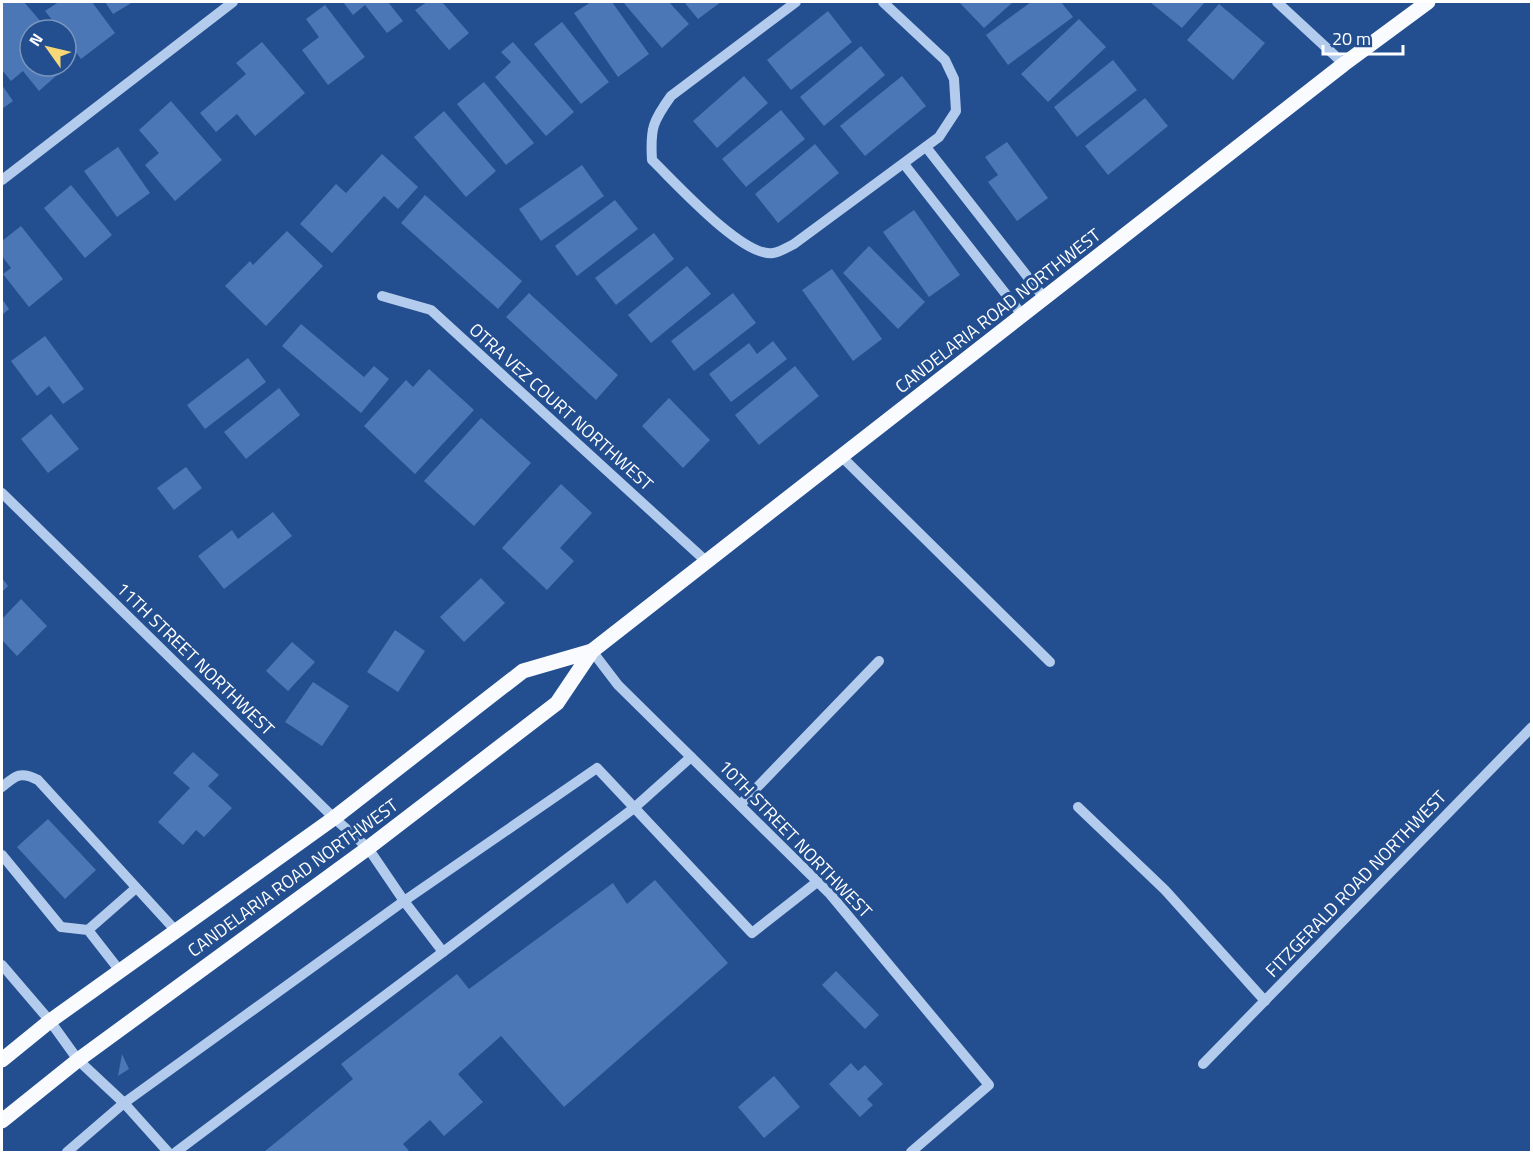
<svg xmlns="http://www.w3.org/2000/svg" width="1533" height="1154" font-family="'Titillium Web',sans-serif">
  <rect width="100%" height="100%" fill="#234e8f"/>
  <g fill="#4b77b6">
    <polygon points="2,2 24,2 48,30 30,30 30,66 66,66 66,51 74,60 39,91 23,71 11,81 2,70"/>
    <polygon points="56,2 92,2 115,33 81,59 66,39 66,30 60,30 45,11 57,3"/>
    <polygon points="105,2 133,2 113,14"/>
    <polygon points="343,2 388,2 403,21 387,33 365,5 353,15"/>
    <polygon points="427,2 442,2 469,33 449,50 415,10"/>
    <polygon points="591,2 612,2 649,54 618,77 574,13"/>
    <polygon points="623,2 669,2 689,24 662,48"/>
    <polygon points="684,2 721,2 698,19"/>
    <polygon points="959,2 1013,2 984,28"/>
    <polygon points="1031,2 1061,2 1073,17 1008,65 986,35"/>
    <polygon points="1150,2 1205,2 1182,28"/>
    <polygon points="1219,4 1265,43 1233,80 1187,40"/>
    <polygon points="325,5 365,57 328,85 302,50 319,37 306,19"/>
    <polygon points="828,11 852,42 791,90 767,60"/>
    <polygon points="1079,19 1106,47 1048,102 1021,74"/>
    <polygon points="562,22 609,82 581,104 534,44"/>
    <polygon points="262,42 305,93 255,136 237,114 216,132 200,113 246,74 236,63"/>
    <polygon points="513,42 574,112 546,136 495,77 511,62 501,52"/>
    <polygon points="861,46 885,75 824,126 800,97"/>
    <polygon points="1113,60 1137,90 1077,137 1054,107"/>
    <polygon points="744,76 768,103 717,148 693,121"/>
    <polygon points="902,76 926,106 865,156 840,126"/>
    <polygon points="484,82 534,143 506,165 457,104"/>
    <polygon points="2,85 13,101 2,109"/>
    <polygon points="1145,98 1168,126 1108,175 1085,146"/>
    <polygon points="171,101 222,160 175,201 145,165 159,153 139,130"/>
    <polygon points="781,110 805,139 746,187 722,159"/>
    <polygon points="444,111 496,171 466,197 414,137"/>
    <polygon points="1007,142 1048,198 1017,221 988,182 998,175 985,157"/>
    <polygon points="815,144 839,173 778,223 755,194"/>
    <polygon points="118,147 150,193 117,217 84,171"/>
    <polygon points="382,154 418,187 398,209 384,196 332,253 300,224 336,184 346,193"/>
    <polygon points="582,165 604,196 541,241 519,209"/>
    <polygon points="71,185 112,235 85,258 44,208"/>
    <polygon points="425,195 522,281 498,309 401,223"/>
    <polygon points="615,200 638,229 577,276 555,246"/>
    <polygon points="914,210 960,275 929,297 883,232"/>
    <polygon points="21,226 63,279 29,307 3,274 11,268 2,256 2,241"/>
    <polygon points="287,231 323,266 266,326 225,286 250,261 253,265"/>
    <polygon points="654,233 674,259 616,305 595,278"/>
    <polygon points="869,246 925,302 898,329 843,273"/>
    <polygon points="687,266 711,294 651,343 628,315"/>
    <polygon points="832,269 882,339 853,361 802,290"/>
    <polygon points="529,293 618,375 596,400 506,317"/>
    <polygon points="733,293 756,323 694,371 671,341"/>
    <polygon points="2,299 9,309 2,315"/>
    <polygon points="301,324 364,377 374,366 389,379 361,413 282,346"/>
    <polygon points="45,336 84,389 63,404 49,386 37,396 11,361"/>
    <polygon points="773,341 787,359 731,402 709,374 749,343 757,354"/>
    <polygon points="248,358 266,382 205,429 187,405"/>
    <polygon points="795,366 819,396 759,445 735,415"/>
    <polygon points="429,369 474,410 415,474 364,426 406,380 413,387"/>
    <polygon points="279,388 300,415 246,459 224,432"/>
    <polygon points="669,398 710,440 683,468 642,426"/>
    <polygon points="51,414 79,449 48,473 21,439"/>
    <polygon points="481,418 531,463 474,526 424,481"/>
    <polygon points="186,467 202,488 174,510 157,488"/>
    <polygon points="561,484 592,513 560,548 574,561 547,590 502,548"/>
    <polygon points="273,512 292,536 224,589 198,556 232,530 238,539"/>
    <polygon points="2,578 8,586 2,592"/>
    <polygon points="481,578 505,603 464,642 440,617"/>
    <polygon points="21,599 47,626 17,656 2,640 2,619"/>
    <polygon points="395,630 425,651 398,692 367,672"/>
    <polygon points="292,642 315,662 288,691 266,671"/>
    <polygon points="313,682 349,706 322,746 285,722"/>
    <polygon points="193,752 219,775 208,786 232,808 204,837 196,830 183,845 158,822 190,788 173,773"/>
    <polygon points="48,819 96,870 65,899 17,847"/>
    <polygon points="655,880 728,963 564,1107 501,1036 458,1074 483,1102 444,1136 430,1120 403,1144 410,1152 264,1152 353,1079 341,1064 457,974 469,989 613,883 627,904"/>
    <polygon points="836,971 879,1015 865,1029 822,985"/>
    <polygon points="122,1054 129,1069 118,1076"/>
    <polygon points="851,1063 858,1071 865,1065 883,1084 867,1099 873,1105 860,1117 829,1084"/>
    <polygon points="774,1076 800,1107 764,1138 738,1107"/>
  </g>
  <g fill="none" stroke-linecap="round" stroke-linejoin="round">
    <g stroke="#b3cbec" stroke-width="10">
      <path d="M796,2L671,96C653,121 650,128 652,160C674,181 743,258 773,253C780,252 788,247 794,244L939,137L956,111L954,79L945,60L883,2"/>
      <polyline points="1277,2 1344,64"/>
      <polyline points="926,147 1045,299"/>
      <polyline points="904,164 1023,316"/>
      <polyline points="2,180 233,2"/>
      <polyline points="382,296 431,310 707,562"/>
      <polyline points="842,457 1050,662"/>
      <polyline points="2,493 334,818 368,848 404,901 597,768 752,933 817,882"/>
      <polyline points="592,651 618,685 830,894 989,1085 911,1152"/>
      <path d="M2,787C16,775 21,771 38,780L176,931"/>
      <polyline points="740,805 879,661"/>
      <polyline points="1078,807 1165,890 1265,1001"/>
      <polyline points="2,855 61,927 88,930 120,971"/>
      <polyline points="88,930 136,888"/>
      <polyline points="2,965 50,1021 78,1060 124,1103 168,1152"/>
      <polyline points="1203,1064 1532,727"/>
      <polyline points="67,1152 124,1103 404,901 443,952 634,808 691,757"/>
      <polyline points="176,1152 443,952"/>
    </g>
    <g stroke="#f9fbff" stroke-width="15">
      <polyline points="2,1060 50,1021 334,818 523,671 592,651"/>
      <polyline points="2,1121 78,1060 368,848 557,703 592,651 1344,64 1428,2"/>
    </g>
  </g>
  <g text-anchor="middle" stroke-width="6" stroke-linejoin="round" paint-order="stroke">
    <g font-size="18" fill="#fff" stroke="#234e8f">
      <text transform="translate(998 311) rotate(-38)" y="6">CANDELARIA ROAD NORTHWEST</text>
      <text transform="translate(561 407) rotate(42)" y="6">OTRA VEZ COURT NORTHWEST</text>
      <text transform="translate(195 659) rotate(44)" y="6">11TH STREET NORTHWEST</text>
      <text transform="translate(795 839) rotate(46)" y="6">10TH STREET NORTHWEST</text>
      <text transform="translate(293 878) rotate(-36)" y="6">CANDELARIA ROAD NORTHWEST</text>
      <text transform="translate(1356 884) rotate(-46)" y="6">FITZGERALD ROAD NORTHWEST</text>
    </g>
  </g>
  <rect width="1533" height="1154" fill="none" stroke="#ffffff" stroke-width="6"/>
  <g transform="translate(48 48) rotate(304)"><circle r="28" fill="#234e8f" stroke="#7b95bc" stroke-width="1.5"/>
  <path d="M0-4.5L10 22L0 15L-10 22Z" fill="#f7d776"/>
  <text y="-9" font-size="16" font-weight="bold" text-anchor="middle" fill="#ffffff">N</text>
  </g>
  <path d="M1323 45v9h80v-9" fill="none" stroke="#ffffff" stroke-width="3"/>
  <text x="1332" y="45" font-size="18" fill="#ffffff" stroke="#234e8f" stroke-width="4.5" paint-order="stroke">20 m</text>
</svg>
